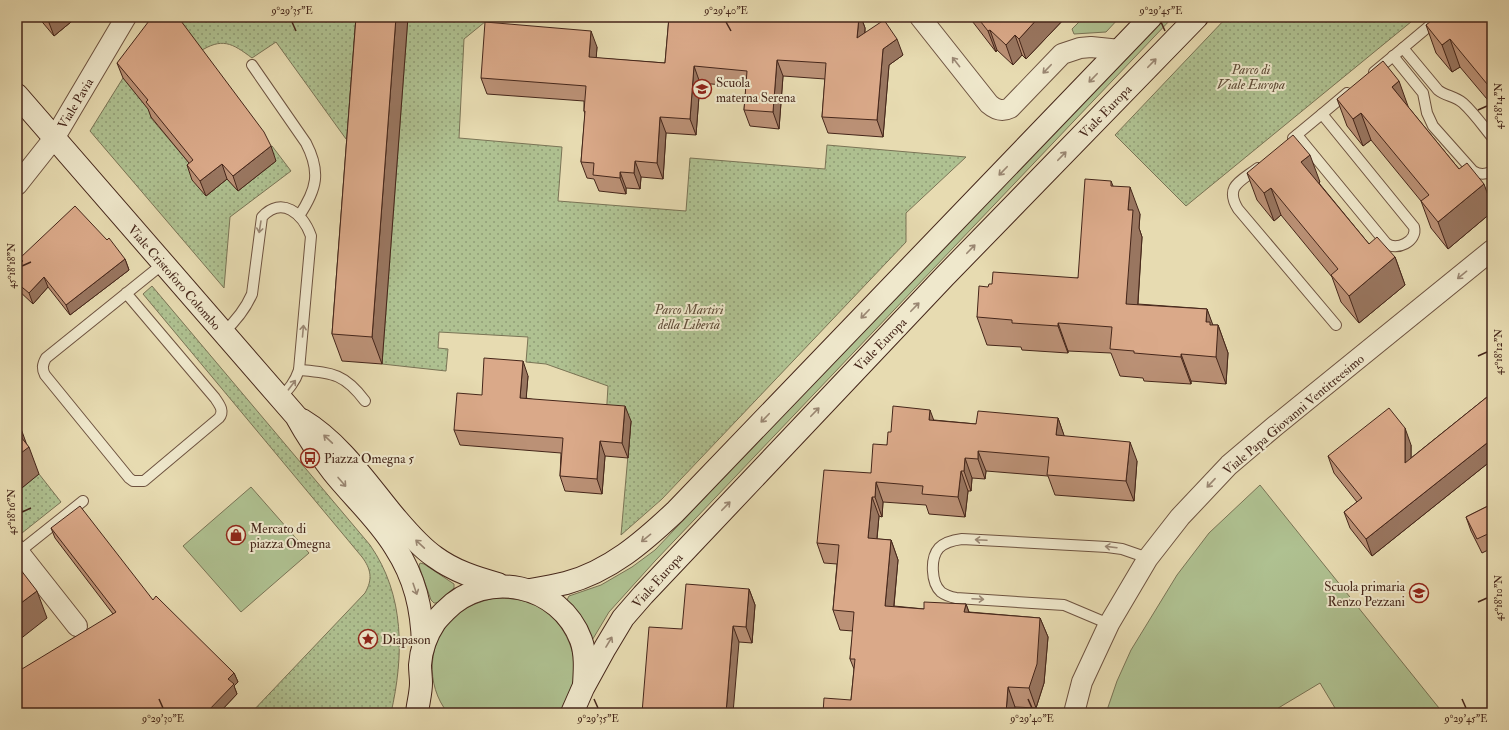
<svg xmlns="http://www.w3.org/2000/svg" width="1509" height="730" font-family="'IM FELL Double Pica',serif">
  <defs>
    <pattern id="park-dots" width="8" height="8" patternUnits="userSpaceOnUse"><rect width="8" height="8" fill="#afc191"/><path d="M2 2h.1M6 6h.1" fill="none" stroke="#909d76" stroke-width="1.8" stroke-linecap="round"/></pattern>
  </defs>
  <rect width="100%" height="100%" fill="#e7dbb1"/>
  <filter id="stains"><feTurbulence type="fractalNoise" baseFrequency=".005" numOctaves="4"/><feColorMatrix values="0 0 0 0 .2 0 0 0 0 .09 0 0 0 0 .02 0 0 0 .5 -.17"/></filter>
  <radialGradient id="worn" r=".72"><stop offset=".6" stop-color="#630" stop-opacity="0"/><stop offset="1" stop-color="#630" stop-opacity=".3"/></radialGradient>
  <g fill="#afc191" stroke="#7a7456">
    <polygon points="1084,17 1120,17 1106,32 1074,34 1072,29"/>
    <path d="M1161,17H1173L655,561L609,612L591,642C585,626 579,613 567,600L569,596L601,585L632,567L655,550Z"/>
    <polygon points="1260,485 1443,713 1338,713 1320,683 1270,713 1106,713 1117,681 1131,650 1177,575 1209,533"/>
    <polygon points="251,487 309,553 241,612 183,546"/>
    <polygon points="420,563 424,564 454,584 454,588 437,603 434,603 431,600 419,566"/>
    <path d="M494,598C508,598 522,599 536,605C562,618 579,652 574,680C571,692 565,704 558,713H448C425,686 427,639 455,616C467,606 479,602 494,598Z"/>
  </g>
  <g fill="url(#park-dots)" stroke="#7a7456">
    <path d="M173,17H367L358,140L346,139L276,42L252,58C232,43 222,37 199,52Z"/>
    <polygon points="408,17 491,17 464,39 459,138 562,147 558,201 686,211 690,158 825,169 827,145 966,157 906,213 906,242 662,499 621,535 631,421 606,419 608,386 546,364 526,362 528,337 439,332 438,348 448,349 446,371 382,364"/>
    <polygon points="1227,17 1417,17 1186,206 1115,135"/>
    <polygon points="123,78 144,85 151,118 199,175 206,196 227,179 238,191 269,147 272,146 291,171 230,217 224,288 90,131"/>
    <path d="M152,286L370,545C405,595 404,656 391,713H251L365,593C373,579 371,569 362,557L143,294Z"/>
    <polygon points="39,474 61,502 22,533 17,527 17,492"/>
  </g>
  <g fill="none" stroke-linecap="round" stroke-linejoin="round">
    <defs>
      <g id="lane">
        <path d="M1440,17L1403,48L1438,90C1445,96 1455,96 1463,103C1474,113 1483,126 1492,137"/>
        <path d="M1393,56L1423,93L1427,113L1433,126L1473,171C1480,175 1485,175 1492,171"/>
        <path d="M252,65L306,143C321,172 317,189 299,216"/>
        <polyline points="1374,72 1403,48"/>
        <path d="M1297,135L1386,243C1396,252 1418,241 1414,227L1322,114L1347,93"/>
        <polyline points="1293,138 1322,114"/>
        <path d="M1258,168C1241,181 1224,186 1238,209L1336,325"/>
        <path d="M126,293L215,398C219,404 225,411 219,418L144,481H133L129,478L45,375C42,369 42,365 46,358L164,263"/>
        <path d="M223,333C236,321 245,310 252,294L262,217C282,195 303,214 311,236L299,370C295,382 289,389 280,398"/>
        <path d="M299,370C332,373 344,373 365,401"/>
        <polyline points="19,552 83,501"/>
        <path d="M1109,624L1064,605L956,598C951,597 945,595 941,592C931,583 930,558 939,548C945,542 954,540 962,539L1107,547L1122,549L1148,558"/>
      </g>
      <g id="street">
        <path d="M920,17L989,104C996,110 1002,112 1010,108L1062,54L1080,48L1091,47L1120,50"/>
        <polyline points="17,185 55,137 126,17"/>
        <polyline points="17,550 77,626"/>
        <polyline points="1074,713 1082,682 1109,624 1148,558 1180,517 1229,465 1275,426 1492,250"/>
      </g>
      <g id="secondary">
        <path d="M17,95L296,416C307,436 319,454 333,472C353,497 378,519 395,547C415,578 422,608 423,645"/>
        <path d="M302,420C340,443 366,482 394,516C406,530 419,546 435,557C454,571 476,578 498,584"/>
        <path d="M530,590C542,588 554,586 566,583C610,571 643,542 675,512L1151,17"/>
        <path d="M417,713C418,703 421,693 421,683C421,677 420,671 420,665C421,650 427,634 435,622C438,618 442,614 445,611C486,568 560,584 581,640C586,654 585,669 584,685"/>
        <polyline points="572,713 583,688 605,648 623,618 643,595 944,277 1197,17"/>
      </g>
    </defs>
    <use href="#lane" stroke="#6e5340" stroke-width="12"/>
    <use href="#street" stroke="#6e5340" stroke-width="22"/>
    <use href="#secondary" stroke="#45261a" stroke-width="24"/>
    <use href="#lane" stroke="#efe8cc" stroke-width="10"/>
    <use href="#street" stroke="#efe8cc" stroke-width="20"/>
    <use href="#secondary" stroke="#efe8cc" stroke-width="22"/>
  </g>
  <g fill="#bb9176" stroke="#45261a">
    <polygon points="38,17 77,17 54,36"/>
    <polygon points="356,17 382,364 342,361 332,334"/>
    <polygon points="669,17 861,17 865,28 865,33 903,55 889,65 883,137 828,133 822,117 825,79 783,76 779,129 750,126 744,110 746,87 700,83 696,135 666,133 663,179 641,177 640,189 626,188 626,194 599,191 594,179 587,178 581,162 585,114 584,111 584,101 487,94 481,78 597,47 596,58 665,63"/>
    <polygon points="969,17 1066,17 1026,59 1022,55 1013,65 997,50 996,52"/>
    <polygon points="1492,20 1492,105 1460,67 1452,72 1436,53 1426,25"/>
    <polygon points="117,63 276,161 238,191 227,179 206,196 192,180 187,165 189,163 151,117 148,109 123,78"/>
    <polygon points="1337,99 1409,108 1459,169 1492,206 1492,212 1448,249 1431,228 1421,201 1371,140 1363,146 1347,126"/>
    <polygon points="1247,173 1320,182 1319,183 1369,244 1395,257 1405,285 1359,323 1341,302 1332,277 1281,215 1274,221 1257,200"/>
    <polygon points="1111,181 1113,186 1140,214 1139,228 1142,237 1138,304 1207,309 1212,325 1218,325 1228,353 1226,384 1191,381 1191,384 1144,381 1143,378 1120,376 1111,353 1068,351 1068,353 1022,350 1021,347 987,345 977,317 988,287 1078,278"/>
    <polygon points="20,258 125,259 129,270 70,315 48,287 33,304 17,289 17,267 21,262"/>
    <polygon points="528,376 526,398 631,421 628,458 605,456 602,494 565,491 560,476 561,453 460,445 454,430 482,395"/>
    <polygon points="1492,393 1492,460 1372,556 1350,528 1344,512 1357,502 1334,473 1328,456 1411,445 1411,458"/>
    <polygon points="1058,418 1064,436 1137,461 1134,501 1055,495 1048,476 986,471 985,479 972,478 971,491 968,491 965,517 929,514 926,505 883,502 882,517 879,516 877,539 891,540 898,560 894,606 924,609 966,604 969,612 1040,618 1048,637 1044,683 1036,708 1015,707 851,700 854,669 850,659 853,631 840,630 833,610 837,564 824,563 817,543 871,473 887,445 891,432 934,420 976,424"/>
    <polygon points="1492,504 1492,548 1482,553 1471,531 1466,517"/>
    <polygon points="51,528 153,600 234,673 238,682 234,686 237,694 219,713 17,713 113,614 55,538"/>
    <polygon points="749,589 755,605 752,643 739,642 682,629"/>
  </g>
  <g fill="#997660" stroke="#45261a">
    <polygon points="52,17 77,17 54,36 48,20"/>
    <polygon points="396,17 408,17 382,364 372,337"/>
    <polygon points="859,17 861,17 865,28 863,55 857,38"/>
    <polygon points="1039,17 1066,17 1026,59 1019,39"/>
    <polygon points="1481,17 1491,17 1492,20 1492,39"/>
    <polygon points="990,30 997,50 996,52 988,31"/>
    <polygon points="591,31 597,47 595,74 589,57"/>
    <polygon points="1015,35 1022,55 1013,65 1006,45"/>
    <polygon points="897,39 903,55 889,65 883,137 877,120 883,49"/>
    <polygon points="1450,39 1460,67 1452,72 1442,45"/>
    <polygon points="777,60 783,76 779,129 773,112"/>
    <polygon points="694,66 700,83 696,135 690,119"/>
    <polygon points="1399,81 1409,109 1392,87"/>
    <polygon points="1361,113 1371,140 1363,146 1353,119"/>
    <polygon points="660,117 666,133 663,179 657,163"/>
    <polygon points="271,146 276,161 238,191 233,176"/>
    <polygon points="1310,155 1320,182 1311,189 1301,162"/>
    <polygon points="635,161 641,177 640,189 634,173"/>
    <polygon points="222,164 227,179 206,196 200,181"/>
    <polygon points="620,172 626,188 626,194 620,178"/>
    <polygon points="1484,184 1492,206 1492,212 1448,249 1438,222"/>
    <polygon points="1130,187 1140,214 1139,228 1142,237 1136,331 1126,304 1128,210"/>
    <polygon points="1271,188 1281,215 1274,221 1264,193"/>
    <polygon points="1395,257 1405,285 1359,323 1349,296"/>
    <polygon points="125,259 129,270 70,315 66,305"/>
    <polygon points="44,277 48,287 33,304 29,293"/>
    <polygon points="1207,309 1217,336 1218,325 1228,353 1226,384 1216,357 1206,322"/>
    <polygon points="1058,323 1068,351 1068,353 1058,326"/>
    <polygon points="1181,354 1191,381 1191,384 1181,357"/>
    <polygon points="523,361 528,376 525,413 520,398"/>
    <polygon points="625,406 631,421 628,458 622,443"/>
    <polygon points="930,410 937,429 929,420"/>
    <polygon points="1058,418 1065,438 1056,435"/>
    <polygon points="20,426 28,448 29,447 39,474 17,492 17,428"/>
    <polygon points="1405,428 1411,445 1411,479 1405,463"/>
    <polygon points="1492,439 1492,460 1372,556 1366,539"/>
    <polygon points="600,441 605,456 602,494 597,479"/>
    <polygon points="1130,442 1137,461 1134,501 1126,481"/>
    <polygon points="978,451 986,471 985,479 978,459"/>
    <polygon points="965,458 972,478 971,491 964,471"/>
    <polygon points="961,471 968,491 965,517 958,497"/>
    <polygon points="876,482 883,502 882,517 875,497"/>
    <polygon points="872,497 879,516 875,558 868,538"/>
    <polygon points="891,540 898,560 892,625 885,606"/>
    <polygon points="749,589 755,605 752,643 746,627"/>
    <polygon points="37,591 47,618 19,640 17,633 17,606"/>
    <polygon points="966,604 973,624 964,612"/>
    <polygon points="1040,618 1048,637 1044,683 1036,708 1029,688"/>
    <polygon points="733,626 739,642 733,713 726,713"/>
    <polygon points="234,673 238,682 234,686 237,694 219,713 206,713 228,679"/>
    <polygon points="1008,687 1015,707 1015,713 1006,713"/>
  </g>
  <g fill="#daa989" stroke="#45261a">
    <polygon points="46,17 52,17 48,20"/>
    <polygon points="152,17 178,17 264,132 271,146 233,176 222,164 200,181 187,165 193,160 146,102 148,100 117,63"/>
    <polygon points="356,17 396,17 372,337 332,334"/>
    <polygon points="669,17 859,17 857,38 884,20 897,39 883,49 877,120 822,117 826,63 777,60 773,112 744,110 747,71 694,66 690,119 660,117 657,163 635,161 634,173 620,172 620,178 593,175 594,163 581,162 585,111 584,111 586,86 481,78 485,22 591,31 589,57 665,63"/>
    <polygon points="977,17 1039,17 1019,39 1015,35 1006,45 990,30 988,31"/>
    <polygon points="1436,17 1483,17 1492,28 1492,90 1450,39 1442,45 1426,25"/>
    <polygon points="1383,61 1399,81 1392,87 1459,169 1467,163 1484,184 1438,222 1421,201 1429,195 1361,113 1353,119 1337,99"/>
    <polygon points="1293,135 1310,155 1301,162 1369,244 1377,237 1395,257 1349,296 1331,275 1338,269 1271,188 1264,193 1247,173"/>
    <polygon points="1085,179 1111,181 1111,186 1130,187 1128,210 1133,210 1126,304 1207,309 1206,322 1210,322 1210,325 1218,325 1216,357 1181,354 1181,357 1134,353 1134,351 1110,349 1112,327 1058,323 1058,326 1012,323 1012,320 977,317 979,286 988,287 989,284 992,284 993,272 1078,278"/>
    <polygon points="75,206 107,240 109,238 125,259 66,305 44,277 29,293 17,283 17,267 23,261 20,258"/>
    <polygon points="484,358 523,361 520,398 625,406 622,443 600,441 597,479 560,476 563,438 454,430 457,393 482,395"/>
    <polygon points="1492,393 1492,439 1366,539 1344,512 1362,498 1328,456 1389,408 1405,428 1405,463"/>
    <polygon points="893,406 930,410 929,420 976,424 978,411 1058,418 1056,435 1130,442 1126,481 1047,475 1049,457 978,451 978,459 965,458 964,471 961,471 958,497 922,494 923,486 876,482 875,497 872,497 868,538 891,540 885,606 924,609 924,602 966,604 964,612 1040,618 1037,664 1029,688 1008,687 1006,713 823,713 824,698 851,700 855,659 850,659 854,612 833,610 839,545 817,543 824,470 871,473 873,444 887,445 888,432 891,432"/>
    <polygon points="17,422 20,426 17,428"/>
    <polygon points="17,432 29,447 17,456"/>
    <polygon points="1492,504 1492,532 1477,539 1466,517"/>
    <polygon points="80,506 153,600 156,596 234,673 228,679 234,684 206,713 17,713 17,672 116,612 51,528"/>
    <polygon points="17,565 37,591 17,606"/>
    <polygon points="686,584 749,589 746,627 733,626 726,713 642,713 649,627 682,629"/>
  </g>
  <defs><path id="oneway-shaft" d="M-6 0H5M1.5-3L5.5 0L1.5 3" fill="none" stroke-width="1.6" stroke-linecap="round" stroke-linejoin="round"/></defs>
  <g stroke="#9a8773">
    <use href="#oneway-shaft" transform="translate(956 62) rotate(-128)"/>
    <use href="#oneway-shaft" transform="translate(1152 63) rotate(-46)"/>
    <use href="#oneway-shaft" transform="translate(1047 69) rotate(134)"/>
    <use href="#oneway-shaft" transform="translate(1093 78) rotate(134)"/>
    <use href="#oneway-shaft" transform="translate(1062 156) rotate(-46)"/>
    <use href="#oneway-shaft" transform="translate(1003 171) rotate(134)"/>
    <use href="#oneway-shaft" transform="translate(260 227) rotate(99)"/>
    <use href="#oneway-shaft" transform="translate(971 249) rotate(-46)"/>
    <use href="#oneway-shaft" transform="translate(1462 275) rotate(141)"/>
    <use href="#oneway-shaft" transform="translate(915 307) rotate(-46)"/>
    <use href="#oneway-shaft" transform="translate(865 314) rotate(134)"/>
    <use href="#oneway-shaft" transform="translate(303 331) rotate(-85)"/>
    <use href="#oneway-shaft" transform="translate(292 385) rotate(-53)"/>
    <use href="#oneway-shaft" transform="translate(815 412) rotate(-46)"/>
    <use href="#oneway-shaft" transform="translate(765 418) rotate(134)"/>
    <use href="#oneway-shaft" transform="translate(328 439) rotate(-137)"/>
    <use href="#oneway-shaft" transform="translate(342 482) rotate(49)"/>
    <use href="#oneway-shaft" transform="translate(1211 483) rotate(133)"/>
    <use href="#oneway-shaft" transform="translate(726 506) rotate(-46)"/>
    <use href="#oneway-shaft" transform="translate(646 538) rotate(141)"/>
    <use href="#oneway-shaft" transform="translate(981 540) rotate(-177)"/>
    <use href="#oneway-shaft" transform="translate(420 544) rotate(-137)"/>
    <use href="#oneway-shaft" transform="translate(1111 547) rotate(-173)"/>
    <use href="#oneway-shaft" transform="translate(415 589) rotate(71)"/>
    <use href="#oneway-shaft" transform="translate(978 599) rotate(3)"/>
    <use href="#oneway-shaft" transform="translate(609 642) rotate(-59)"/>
  </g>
  <path fill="none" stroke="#45261a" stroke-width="1.5" d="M292,22L296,31M726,22L731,31M1161,22L1165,31M1478,110L1487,106M22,266L31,262M1478,356L1487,352M22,512L31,508M1478,602L1487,598M159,699L163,708M594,699L598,708M1028,699L1032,708M1462,699L1466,708"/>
  <defs>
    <symbol id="school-ring" viewBox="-11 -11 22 22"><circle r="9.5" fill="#efe8cc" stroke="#8f2418" stroke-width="1.5"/><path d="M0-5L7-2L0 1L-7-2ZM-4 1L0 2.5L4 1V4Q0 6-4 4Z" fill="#8f2418"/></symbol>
    <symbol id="bus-ring" viewBox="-11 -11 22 22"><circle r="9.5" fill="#efe8cc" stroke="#8f2418" stroke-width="1.5"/><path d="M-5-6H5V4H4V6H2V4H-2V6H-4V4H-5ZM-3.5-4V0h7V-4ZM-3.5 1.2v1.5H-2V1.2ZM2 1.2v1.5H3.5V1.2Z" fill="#8f2418"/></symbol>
    <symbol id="shop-ring" viewBox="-11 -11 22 22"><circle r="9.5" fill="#efe8cc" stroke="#8f2418" stroke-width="1.5"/><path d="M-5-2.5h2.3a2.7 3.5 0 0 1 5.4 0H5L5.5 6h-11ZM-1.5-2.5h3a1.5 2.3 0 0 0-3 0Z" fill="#8f2418"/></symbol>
    <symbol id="sight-ring" viewBox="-11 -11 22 22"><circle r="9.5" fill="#efe8cc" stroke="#8f2418" stroke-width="1.5"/><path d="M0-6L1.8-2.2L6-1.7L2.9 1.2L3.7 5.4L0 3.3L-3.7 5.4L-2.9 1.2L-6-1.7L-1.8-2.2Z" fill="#8f2418"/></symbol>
  </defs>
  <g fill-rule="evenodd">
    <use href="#school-ring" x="691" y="78" width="22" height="22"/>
    <use href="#bus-ring" x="299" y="447" width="22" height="22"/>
    <use href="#shop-ring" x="225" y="524" width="22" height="22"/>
    <use href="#school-ring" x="1408" y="582" width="22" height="22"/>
    <use href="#sight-ring" x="357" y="628" width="22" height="22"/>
  </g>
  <g text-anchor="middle" stroke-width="4" stroke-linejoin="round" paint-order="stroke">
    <g font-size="13" font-style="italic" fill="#604d38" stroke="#efe8cc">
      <text x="1251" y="74">Parco di<tspan x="1251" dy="15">Viale Europa</tspan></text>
      <text x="689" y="314">Parco Martiri<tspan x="689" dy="15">della Libertà</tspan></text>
    </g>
    <g font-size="13" fill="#45261a" stroke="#efe8cc" text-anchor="start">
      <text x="716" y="87">Scuola<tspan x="716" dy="15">materna Serena</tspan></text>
      <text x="324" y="463">Piazza Omegna 5</text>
      <text x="250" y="533">Mercato di<tspan x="250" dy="15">piazza Omegna</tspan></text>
      <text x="1405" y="591" text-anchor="end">Scuola primaria<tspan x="1405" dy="15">Renzo Pezzani</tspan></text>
      <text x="382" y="644">Diapason</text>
    </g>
    <g font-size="13" fill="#45261a" stroke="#efe8cc">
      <text transform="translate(75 103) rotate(-59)" y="5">Viale Pavia</text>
      <text transform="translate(1105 111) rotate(-46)" y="5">Viale Europa</text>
      <text transform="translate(175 277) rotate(49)" y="5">Viale Cristoforo Colombo</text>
      <text transform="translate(880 344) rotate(-46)" y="5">Viale Europa</text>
      <text transform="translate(1293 414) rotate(-40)" y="5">Viale Papa Giovanni Ventitreesimo</text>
      <text transform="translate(657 580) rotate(-48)" y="5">Viale Europa</text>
    </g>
  </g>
  <rect width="1509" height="730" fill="none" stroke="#e7dbb1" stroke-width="44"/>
  <rect x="22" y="22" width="1465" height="686" fill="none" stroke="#45261a" stroke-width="1.5"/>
  <g font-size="10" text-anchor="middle" fill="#45261a">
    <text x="292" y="14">9°29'35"E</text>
    <text x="726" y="14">9°29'40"E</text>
    <text x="1161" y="14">9°29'45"E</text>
    <text transform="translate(1498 106) rotate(-90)" y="4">45°18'14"N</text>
    <text transform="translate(11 266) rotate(-90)" y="4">45°18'18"N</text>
    <text transform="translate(1498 352) rotate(-90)" y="4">45°18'12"N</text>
    <text transform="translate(11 512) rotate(-90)" y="4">45°18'16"N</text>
    <text transform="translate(1498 598) rotate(-90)" y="4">45°18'10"N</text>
    <text x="163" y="722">9°29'30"E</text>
    <text x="598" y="722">9°29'35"E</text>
    <text x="1032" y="722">9°29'40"E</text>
    <text x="1466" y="722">9°29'45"E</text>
  </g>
  <rect width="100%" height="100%" filter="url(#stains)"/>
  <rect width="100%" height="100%" fill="url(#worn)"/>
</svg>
